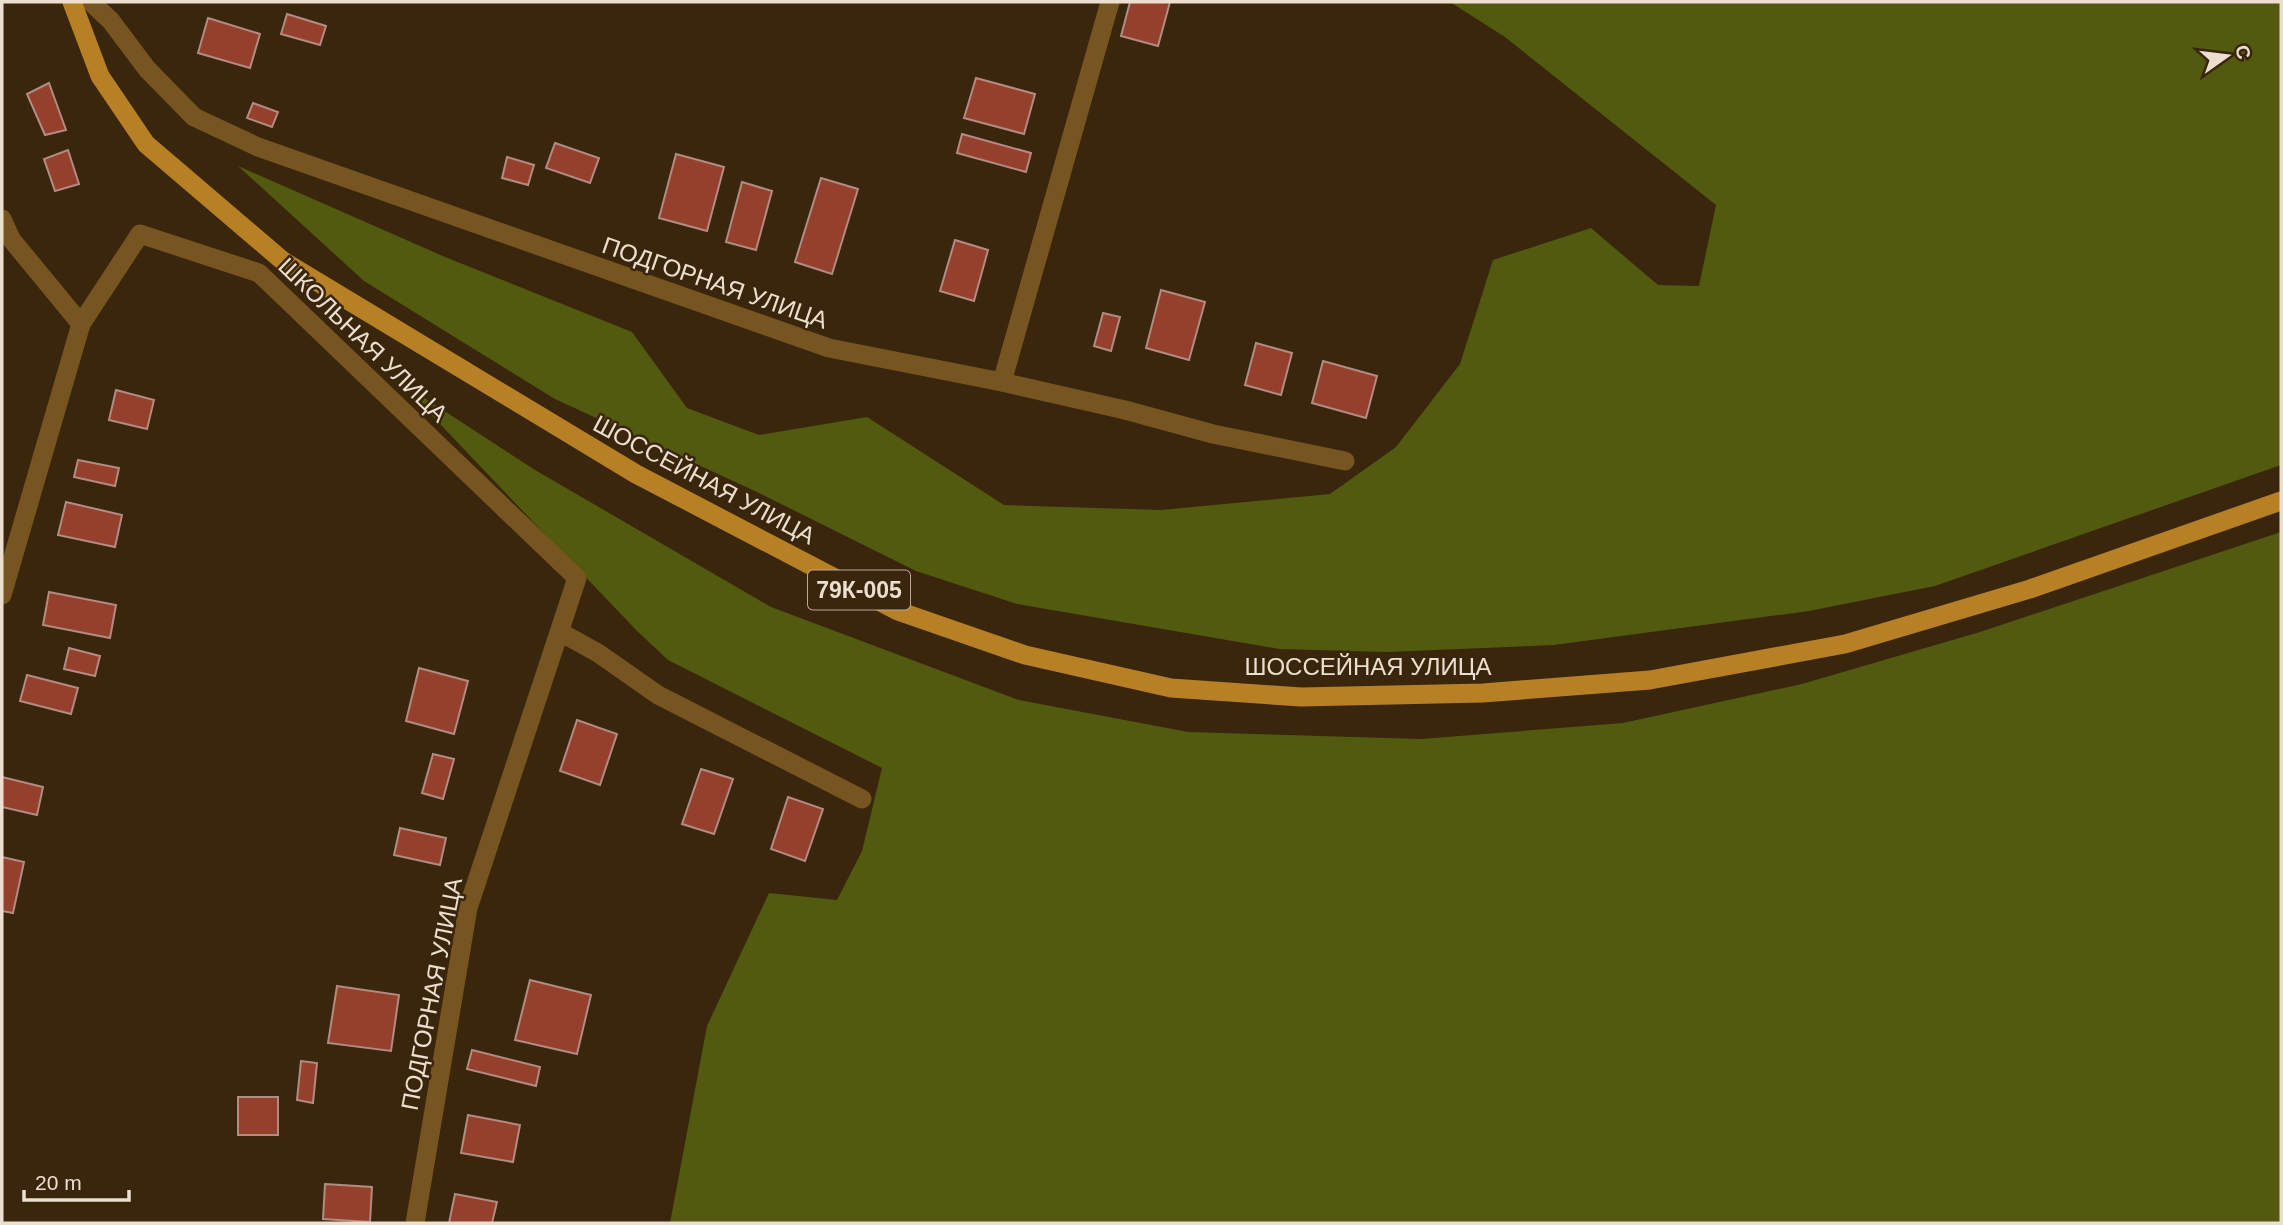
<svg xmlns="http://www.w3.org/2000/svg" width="2283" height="1225" font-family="Arial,sans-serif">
  <rect width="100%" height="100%" fill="#3a260c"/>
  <g fill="#515a0e">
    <polygon points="1450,2 2281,2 2281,465 1935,586 1809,611 1554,645 1387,652 1280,649 1017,604 916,571 757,492 555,399 364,281 238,166 445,257 632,332 687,408 759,435 867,417 1004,505 1161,510 1330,494 1396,447 1460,364 1493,260 1591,228 1658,285 1699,286 1716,205 1505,37"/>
    <polygon points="400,382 535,470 771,607 1019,700 1188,732 1421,739 1623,723 1802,684 1980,632 2281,532 2281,1223 670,1223 707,1026 769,893 837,900 862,851 882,768 668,660 637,631"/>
  </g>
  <g fill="#94402d" stroke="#b28b82" stroke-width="2">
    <polygon points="1130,2 1170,2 1158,46 1121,36"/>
    <polygon points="287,14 326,26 320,45 281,34"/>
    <polygon points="208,18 260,34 250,68 198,53"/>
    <polygon points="976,78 1035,94 1024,134 964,118"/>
    <polygon points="49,83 66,130 45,135 27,94"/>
    <polygon points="253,103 278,112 272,127 247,118"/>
    <polygon points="962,134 1031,153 1026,172 957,153"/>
    <polygon points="555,143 599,158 590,183 546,168"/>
    <polygon points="68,150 79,184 55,191 44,159"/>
    <polygon points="676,154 724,167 707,231 659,218"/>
    <polygon points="507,157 534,165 528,185 502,178"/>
    <polygon points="821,178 858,189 832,274 795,262"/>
    <polygon points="742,182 772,191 756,250 726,242"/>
    <polygon points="955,240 988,250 974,301 940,291"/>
    <polygon points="1161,290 1205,302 1189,360 1146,348"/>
    <polygon points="1103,313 1120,317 1111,351 1094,346"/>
    <polygon points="1256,343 1292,353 1281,395 1245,385"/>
    <polygon points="1323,361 1377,376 1366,418 1312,403"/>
    <polygon points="116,390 154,400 147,429 109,420"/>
    <polygon points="78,460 119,468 115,486 74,477"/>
    <polygon points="66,502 122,515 115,547 58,535"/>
    <polygon points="49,592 116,605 110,638 43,625"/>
    <polygon points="69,648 100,656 95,676 64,669"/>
    <polygon points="419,668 468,681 454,734 406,721"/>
    <polygon points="27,675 78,688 71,714 20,701"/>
    <polygon points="577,720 617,734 600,785 560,771"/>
    <polygon points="433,754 454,759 443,799 422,793"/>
    <polygon points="701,769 733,779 714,834 682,824"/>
    <polygon points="2,777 43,787 37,815 2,807"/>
    <polygon points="788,797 823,809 805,861 771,849"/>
    <polygon points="400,828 446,838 440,865 394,855"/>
    <polygon points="2,857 24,862 13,913 2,911"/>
    <polygon points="530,980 591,995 577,1054 515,1040"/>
    <polygon points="337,986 399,995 391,1051 328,1043"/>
    <polygon points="472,1050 540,1067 536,1086 467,1069"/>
    <polygon points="301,1061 317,1063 313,1103 297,1100"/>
    <rect x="238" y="1097" width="40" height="38"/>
    <polygon points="468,1115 520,1125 513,1162 461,1153"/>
    <polygon points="325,1184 372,1187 370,1222 323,1219"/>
    <polygon points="455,1194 497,1202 492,1223 449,1223"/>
  </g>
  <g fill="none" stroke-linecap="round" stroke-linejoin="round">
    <g stroke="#765521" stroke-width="19">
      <polyline points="1002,382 1125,410 1213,434 1345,461"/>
      <polyline points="560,632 598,653 658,695 862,799"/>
    </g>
    <g stroke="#765521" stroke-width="19">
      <polyline points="91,2 111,21 147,69 194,117 258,147 829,348 1002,382 1110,2"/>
      <polyline points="2,219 11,239 81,324 140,234 259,273 577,578 468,908 415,1223"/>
      <polyline points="2,595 81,324"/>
    </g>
    <polyline stroke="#b78025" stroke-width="19" points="72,2 100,76 146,144 283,261 636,474 898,611 1025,655 1171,688 1301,697 1483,693 1650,680 1845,644 2030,589 2281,501"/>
  </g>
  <g text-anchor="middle" stroke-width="5" stroke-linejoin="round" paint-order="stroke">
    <rect fill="#3a260c" stroke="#b7a895" stroke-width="2" x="808" y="570.5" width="102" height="39" rx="5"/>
    <g font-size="23" font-weight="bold" fill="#ecdfd0">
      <text x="859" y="598">79К-005</text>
    </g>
    <g font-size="24" fill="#ecdfd0" stroke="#3a260c">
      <text transform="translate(715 283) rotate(19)" y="8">ПОДГОРНАЯ УЛИЦА</text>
      <text transform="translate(363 340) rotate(44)" y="8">ШКОЛЬНАЯ УЛИЦА</text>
      <text transform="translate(704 480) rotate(28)" y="8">ШОССЕЙНАЯ УЛИЦА</text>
      <text x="1368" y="675">ШОССЕЙНАЯ УЛИЦА</text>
      <text transform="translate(432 994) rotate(-79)" y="8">ПОДГОРНАЯ УЛИЦА</text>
    </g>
  </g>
  <rect width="2283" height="1225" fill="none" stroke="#ecdfd0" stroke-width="7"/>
  <g transform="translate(2227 56) rotate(76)" stroke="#3a260c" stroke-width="5" paint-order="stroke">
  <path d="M0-5L12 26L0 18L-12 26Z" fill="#ecdfd0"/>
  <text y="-10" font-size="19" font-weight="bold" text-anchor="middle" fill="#ecdfd0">С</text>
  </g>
  <path d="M24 1190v10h105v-10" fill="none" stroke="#ecdfd0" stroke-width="3.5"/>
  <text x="35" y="1190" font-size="21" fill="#ecdfd0" stroke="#3a260c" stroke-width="5" paint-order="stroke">20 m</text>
</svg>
